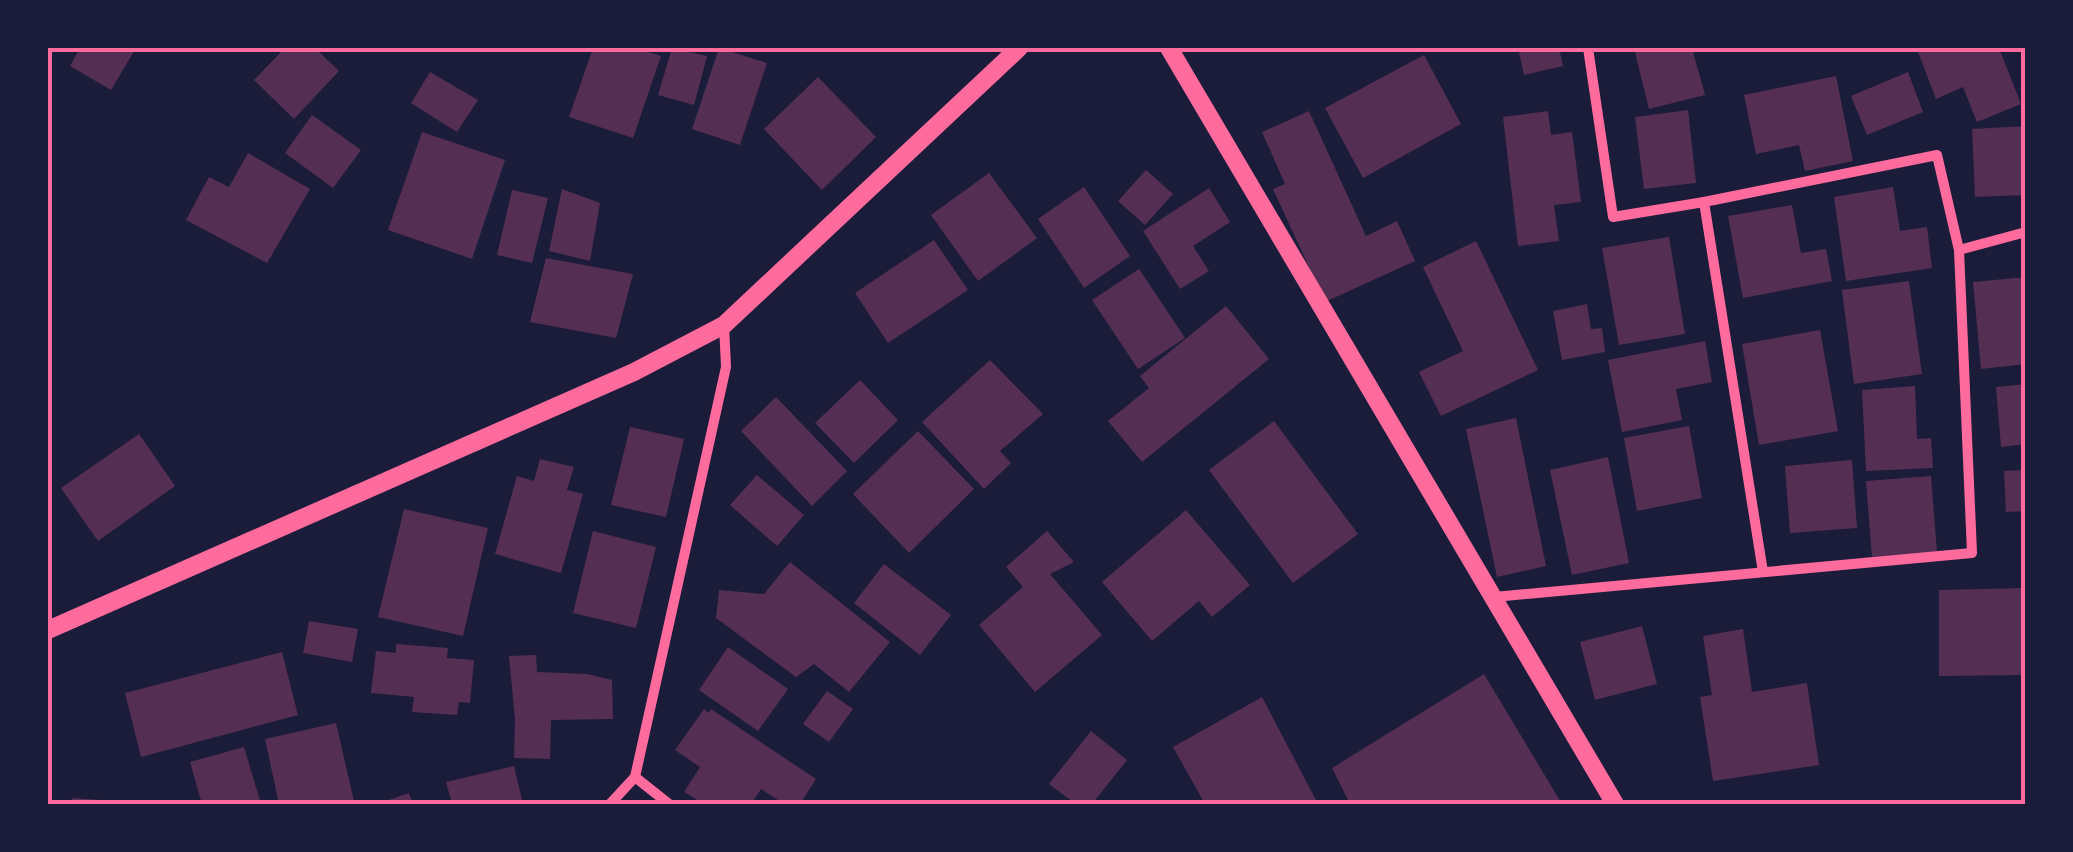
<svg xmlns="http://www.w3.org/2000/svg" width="2073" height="852" font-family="'Exo 2',sans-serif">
  <rect width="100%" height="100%" fill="#1b1b3a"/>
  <g fill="#542f53">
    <polygon points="80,48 136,48 111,90 70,66"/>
    <polygon points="285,48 315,48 339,71 294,119 254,80"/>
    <polygon points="593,48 636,48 661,56 633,138 569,117"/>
    <polygon points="672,48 707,56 694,105 658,95"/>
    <polygon points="719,48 767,63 740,145 692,129"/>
    <polygon points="1518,48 1559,48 1563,66 1524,75"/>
    <polygon points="1634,48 1692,48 1705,95 1649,109"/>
    <polygon points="1929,48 1999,48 2021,104 1977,122 1963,87 1936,99 1918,52"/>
    <polygon points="1424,55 1461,124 1363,178 1325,108"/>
    <polygon points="430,72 478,100 457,132 411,103"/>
    <polygon points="1908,72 1923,112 1867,135 1851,96"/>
    <polygon points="1836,76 1853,161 1805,171 1799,145 1756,154 1744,95"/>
    <polygon points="818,77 876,137 822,190 764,129"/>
    <polygon points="1688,110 1696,183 1644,189 1635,117"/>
    <polygon points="1309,111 1366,236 1397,221 1415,261 1325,302 1273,189 1285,184 1262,132"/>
    <polygon points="1548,111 1551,135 1572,132 1581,202 1554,205 1559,241 1518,246 1503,117"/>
    <polygon points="312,115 361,150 333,188 285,153"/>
    <polygon points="2026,126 2026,195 1975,197 1972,129"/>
    <polygon points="422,132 505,160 472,259 388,230"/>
    <polygon points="248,153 310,189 267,263 186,220 209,177 229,187"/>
    <polygon points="1146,170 1173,194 1145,225 1118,201"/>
    <polygon points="989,173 1037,238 978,281 931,215"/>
    <polygon points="1084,187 1130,256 1084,288 1038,219"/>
    <polygon points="1893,187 1900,231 1927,227 1932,268 1846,281 1834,197"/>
    <polygon points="1209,188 1230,222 1193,246 1209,271 1180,289 1143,231"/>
    <polygon points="562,189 600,203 590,261 549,251"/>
    <polygon points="512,190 548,198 532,263 497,255"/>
    <polygon points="1792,205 1801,253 1826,249 1832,281 1743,298 1728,216"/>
    <polygon points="1669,237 1685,334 1619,345 1602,248"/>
    <polygon points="934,240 968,290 888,343 855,293"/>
    <polygon points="1476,241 1538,370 1441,416 1419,372 1463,351 1423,267"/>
    <polygon points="546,258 633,274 616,338 530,322"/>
    <polygon points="1139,269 1185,338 1138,369 1092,300"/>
    <polygon points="2026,277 2026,364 1981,369 1973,282"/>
    <polygon points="1909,281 1922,374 1854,384 1842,290"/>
    <polygon points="1587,304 1591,329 1602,328 1605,352 1562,360 1553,311"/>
    <polygon points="1226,306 1269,359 1142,462 1108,421 1149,388 1140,376"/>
    <polygon points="1820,330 1838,431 1759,445 1742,344"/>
    <polygon points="1705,341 1712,382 1676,389 1682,420 1622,432 1608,360"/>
    <polygon points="990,360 1043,414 1000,451 1011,463 984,489 922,422"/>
    <polygon points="860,380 898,420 854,463 815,423"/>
    <polygon points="2026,384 2026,444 2001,447 1996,387"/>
    <polygon points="1915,386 1917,439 1931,438 1933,468 1866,471 1862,390"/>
    <polygon points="776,397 847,471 812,506 741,431"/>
    <polygon points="1516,418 1546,566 1497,577 1466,429"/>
    <polygon points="1274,421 1358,534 1293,583 1209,470"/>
    <polygon points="1689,426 1702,498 1637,511 1624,438"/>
    <polygon points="630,427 684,439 666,517 611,505"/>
    <polygon points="918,431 974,489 909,553 853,494"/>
    <polygon points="139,434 175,486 98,541 61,488"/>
    <polygon points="1608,457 1629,563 1572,575 1550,470"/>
    <polygon points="540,459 574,467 567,490 583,494 561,573 495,554 517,476 534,481"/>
    <polygon points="1852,460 1857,528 1790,533 1785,466"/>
    <polygon points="2026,470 2026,511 2006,512 2004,471"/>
    <polygon points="757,475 804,515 777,546 730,505"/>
    <polygon points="1931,476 1937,552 1872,557 1866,481"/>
    <polygon points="404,509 488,528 463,636 378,617"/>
    <polygon points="1186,510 1250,585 1212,617 1199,601 1152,641 1102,582"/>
    <polygon points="593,531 656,547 636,628 573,613"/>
    <polygon points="1047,531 1074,562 1050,574 1102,635 1035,692 979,625 1023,587 1006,567"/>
    <polygon points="790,562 890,642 849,692 814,664 796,677 716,618 719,590 764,594"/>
    <polygon points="884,564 951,615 920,655 854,603"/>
    <polygon points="2026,588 2026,675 1939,676 1939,590"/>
    <polygon points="309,621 358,629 352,662 303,653"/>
    <polygon points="1642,626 1657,684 1595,700 1580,642"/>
    <polygon points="1743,629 1752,692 1807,683 1819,765 1713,781 1700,697 1712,695 1703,636"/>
    <polygon points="396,644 448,648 447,658 474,660 470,703 459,702 457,715 412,712 414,697 371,693 376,651 396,653"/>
    <polygon points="728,647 788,689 758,731 699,690"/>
    <polygon points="282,652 298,715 141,757 125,693"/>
    <polygon points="536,655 537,672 587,674 612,680 613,719 551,720 550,759 514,758 515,720 509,656"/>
    <polygon points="1484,674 1562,804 1350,804 1332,768"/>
    <polygon points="827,691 853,709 829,742 803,724"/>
    <polygon points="1262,697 1318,804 1205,804 1173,747"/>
    <polygon points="704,709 709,713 711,709 816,779 800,804 784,804 761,789 751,804 704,804 684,792 700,767 675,750"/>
    <polygon points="336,723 354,801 339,804 279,804 265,739"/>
    <polygon points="1091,731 1127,760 1092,804 1076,804 1049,784"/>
    <polygon points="244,747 261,804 202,804 190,762"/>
    <polygon points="514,766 523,804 452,804 446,782"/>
    <polygon points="409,793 413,804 377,804"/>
    <polygon points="72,798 129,802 129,804 71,804"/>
  </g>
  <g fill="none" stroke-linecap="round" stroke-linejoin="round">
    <g stroke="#ff6b9d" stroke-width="10">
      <polyline points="1588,48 1613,217 1704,202"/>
      <polyline points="1763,572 1704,202 1937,155 1959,250"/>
      <polyline points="1494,597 1972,553 1959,250 2026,232"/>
      <polyline points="635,777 669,804"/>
      <polyline points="610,804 635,777 726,367 724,325"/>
    </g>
    <g stroke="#ff6b9d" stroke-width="18">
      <polyline points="1169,48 1615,804"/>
      <polyline points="48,630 634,372 724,325 1019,48"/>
    </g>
  </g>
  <rect width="2073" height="852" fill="none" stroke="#1b1b3a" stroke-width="100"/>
  <rect x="50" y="50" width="1973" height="752" fill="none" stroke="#ff6b9d" stroke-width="4"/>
</svg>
